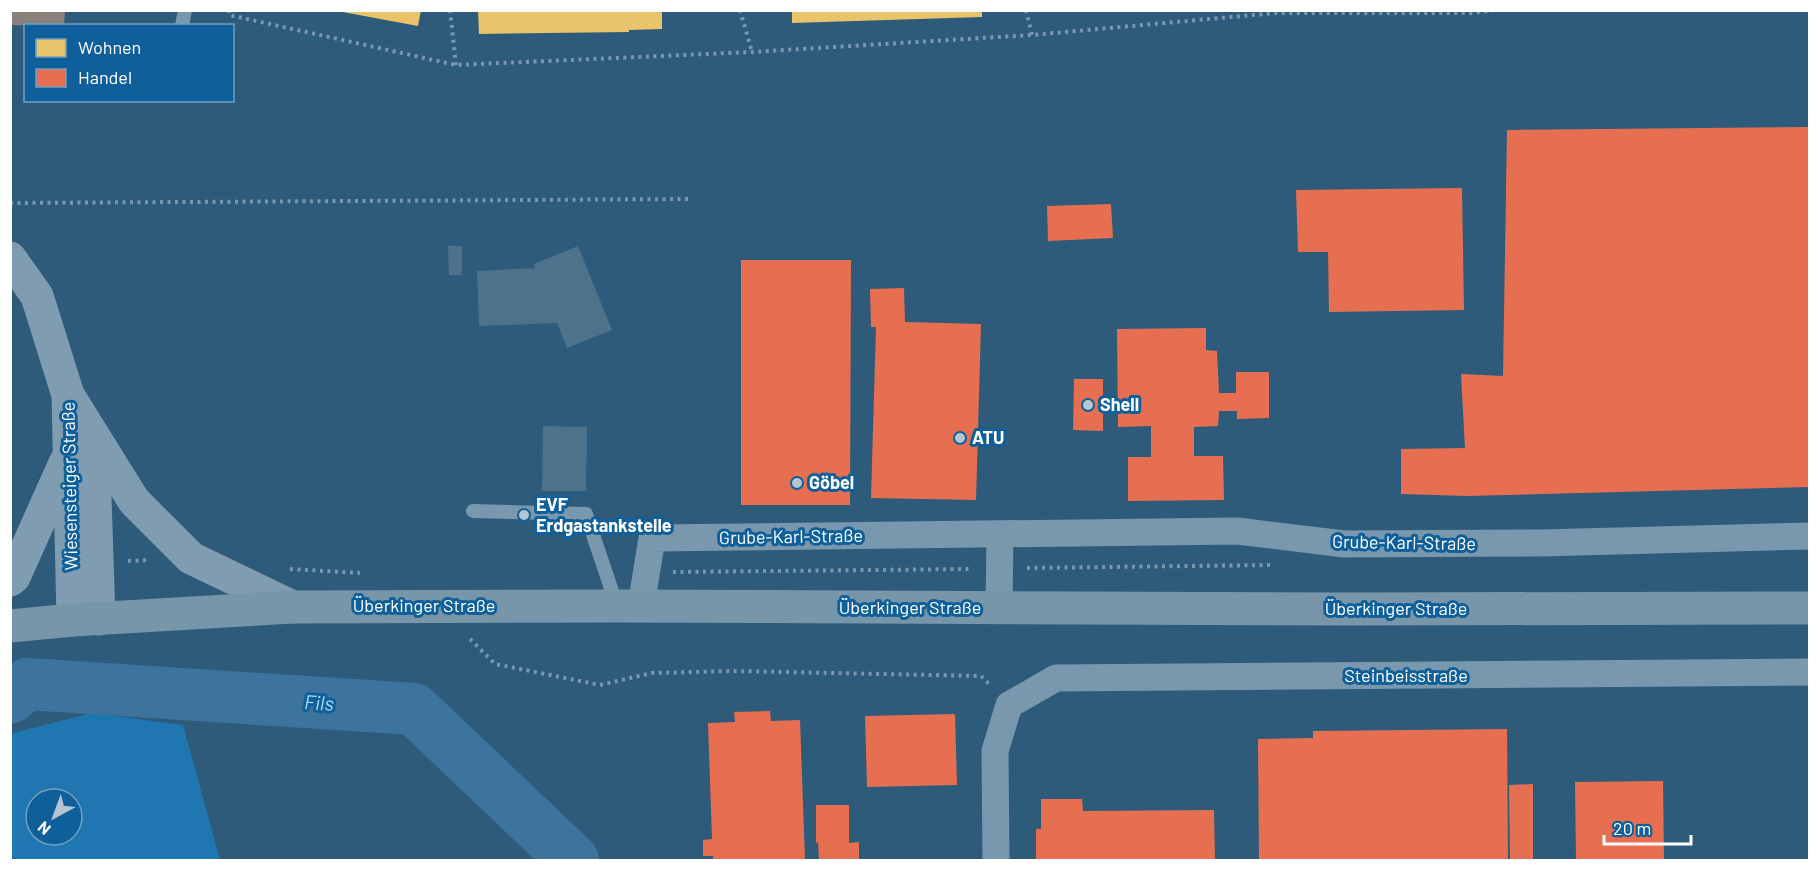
<svg xmlns="http://www.w3.org/2000/svg" width="1820" height="871" font-family="Barlow,sans-serif">
  <rect width="100%" height="100%" fill="#2e5b7a"/>
  <path fill="#2076b0" fill-rule="evenodd" d="M92,713L183,725L220,860H11V738L13,733ZM36,799H72V835H36Z"/>
  <g fill="#e9c46a">
    <polygon points="332,10 421,10 418,26"/>
    <polygon points="478,10 662,10 662,29 629,30 629,32 479,34"/>
    <polygon points="792,10 982,10 982,17 792,23"/>
  </g>
  <g fill="#e76f51">
    <polygon points="1810,127 1810,487 1468,496 1401,494 1401,449 1465,448 1461,374 1503,376 1507,130"/>
    <polygon points="1462,188 1464,310 1329,312 1328,252 1298,252 1296,190"/>
    <polygon points="1111,204 1113,238 1048,241 1047,206"/>
    <polygon points="741,260 851,260 850,505 741,505"/>
    <polygon points="904,288 905,322 981,324 976,500 871,498 876,327 871,327 870,289"/>
    <polygon points="1206,328 1206,350 1217,351 1219,393 1236,393 1236,372 1269,372 1269,418 1237,419 1237,411 1219,411 1218,426 1194,427 1194,456 1223,456 1224,500 1128,501 1128,457 1151,457 1151,426 1118,427 1117,329"/>
    <polygon points="1074,379 1103,379 1103,431 1073,430"/>
    <polygon points="770,711 771,721 800,720 805,860 713,860 713,856 703,856 703,840 712,839 708,723 735,722 734,712"/>
    <polygon points="955,714 957,785 867,787 865,716"/>
    <polygon points="1507,729 1508,860 1259,860 1258,739 1313,738 1313,731"/>
    <polygon points="1663,781 1664,860 1576,860 1575,782"/>
    <polygon points="1533,784 1533,860 1510,860 1509,785"/>
    <polygon points="1041,799 1082,799 1083,811 1214,810 1215,860 1036,860 1036,829 1041,829"/>
    <polygon points="816,805 849,805 849,843 859,842 859,860 819,860 818,842 816,843"/>
  </g>
  <polygon fill="#8a817c" points="10,10 65,10 64,26 10,25"/>
  <g fill="none" stroke-linecap="round" stroke-linejoin="round">
    <polyline stroke="#3d749d" stroke-width="52" points="10,698 27,684 414,709 573,860"/>
  </g>
  <g fill="#4e728a">
    <polygon points="448,246 462,246 462,275 449,275"/>
    <polygon points="578,246 612,330 567,348 557,323 479,326 477,271 535,268 534,264"/>
    <polygon points="543,426 587,427 586,491 542,491"/>
  </g>
  <g fill="none" stroke-linecap="round" stroke-linejoin="round">
    <g stroke="#7997ad" stroke-width="4" stroke-dasharray="3 4.5" stroke-linecap="butt">
      <polyline points="229,10 229,15 456,65 752,52 1032,35 1275,13 1473,13 1496,10"/>
      <polyline points="450,10 456,65"/>
      <polyline points="740,10 752,52"/>
      <polyline points="1026,10 1032,35"/>
      <polyline points="10,203 689,199"/>
      <polyline points="128,561 150,560"/>
      <polyline points="1027,568 1272,565"/>
      <polyline points="290,569 360,573"/>
      <polyline points="673,572 972,569"/>
      <polyline points="470,639 495,664 600,685 652,673 734,671 981,676 990,685"/>
    </g>
    <g stroke="#7997ad" stroke-width="14">
      <polyline points="182,26 185,10"/>
      <polyline points="473,511 586,514 617,606"/>
    </g>
    <g stroke="#7997ad" stroke-width="27">
      <polyline points="641,606 652,538 1237,531 1344,544 1541,543 1810,536"/>
      <polyline points="999,608 1000,535"/>
      <polyline points="996,860 995,751 1009,705 1056,678 1810,672"/>
    </g>
    <g stroke="#809cb1" stroke-width="33">
      <polyline points="10,258 37,296 68,395 73,620"/>
      <polyline points="68,395 134,501 191,558 293,607"/>
      <polyline points="93,437 99,619"/>
      <polyline points="10,580 14,577 65,463"/>
    </g>
    <polyline stroke="#7796aa" stroke-width="33" points="10,626 73,620 293,607 617,606 1353,609 1810,608"/>
  </g>
  <g fill="#b6c6d0" stroke="#0f609a" stroke-width="2">
    <circle cx="1088" cy="405" r="6"/>
    <circle cx="960" cy="438" r="6"/>
    <circle cx="797" cy="483" r="6"/>
    <circle cx="524" cy="515" r="6"/>
  </g>
  <g text-anchor="middle" stroke-width="6" stroke-linejoin="round" paint-order="stroke">
    <g font-size="18" font-weight="bold" fill="#fff" stroke="#0f609a" text-anchor="start">
      <text x="1100" y="411">Shell</text>
      <text x="972" y="444">ATU</text>
      <text x="809" y="489">Göbel</text>
      <text x="536" y="511">EVF<tspan x="536" dy="21">Erdgastankstelle</tspan></text>
    </g>
    <g font-size="18" fill="#fff" stroke="#0f609a">
      <text transform="translate(70 486) rotate(-91)" y="6">Wiesensteiger Straße</text>
      <text transform="translate(791 537) rotate(-1)" y="6">Grube-Karl-Straße</text>
      <text transform="translate(1404 543) rotate(1)" y="6">Grube-Karl-Straße</text>
      <text x="424" y="612">Überkinger Straße</text>
      <text x="910" y="614">Überkinger Straße</text>
      <text x="1396" y="615">Überkinger Straße</text>
      <text x="1406" y="682">Steinbeisstraße</text>
    </g>
    <g font-size="20" font-style="italic" fill="#afddfb" stroke="#0f609a">
      <text transform="translate(319 703) rotate(4)" y="7">Fils</text>
    </g>
  </g>
  <rect width="1820" height="871" fill="none" stroke="#ffffff" stroke-width="24"/>
  <rect x="24" y="24" width="210" height="78" fill="#0f609a" stroke="#6fa0c2" stroke-width="1.5"/>
  <rect x="36" y="39" width="30" height="18" fill="#e9c46a" stroke="#6fa0c2" stroke-width="1.5"/>
  <text x="78" y="54" font-size="18" fill="#ffffff">Wohnen</text>
  <rect x="36" y="69" width="30" height="18" fill="#e76f51" stroke="#6fa0c2" stroke-width="1.5"/>
  <text x="78" y="84" font-size="18" fill="#ffffff">Handel</text>
  <g transform="translate(54 817) rotate(221)"><circle r="28" fill="#0f609a" stroke="#6fa0c2" stroke-width="1.5"/>
  <path d="M0-4.5L10 22L0 15L-10 22Z" fill="#b6c6d0"/>
  <text y="-9" font-size="16" font-weight="bold" text-anchor="middle" fill="#ffffff">N</text>
  </g>
  <path d="M1604 835v9h87v-9" fill="none" stroke="#ffffff" stroke-width="3"/>
  <text x="1613" y="835" font-size="18" fill="#ffffff" stroke="#0f609a" stroke-width="4.5" paint-order="stroke">20 m</text>
</svg>
